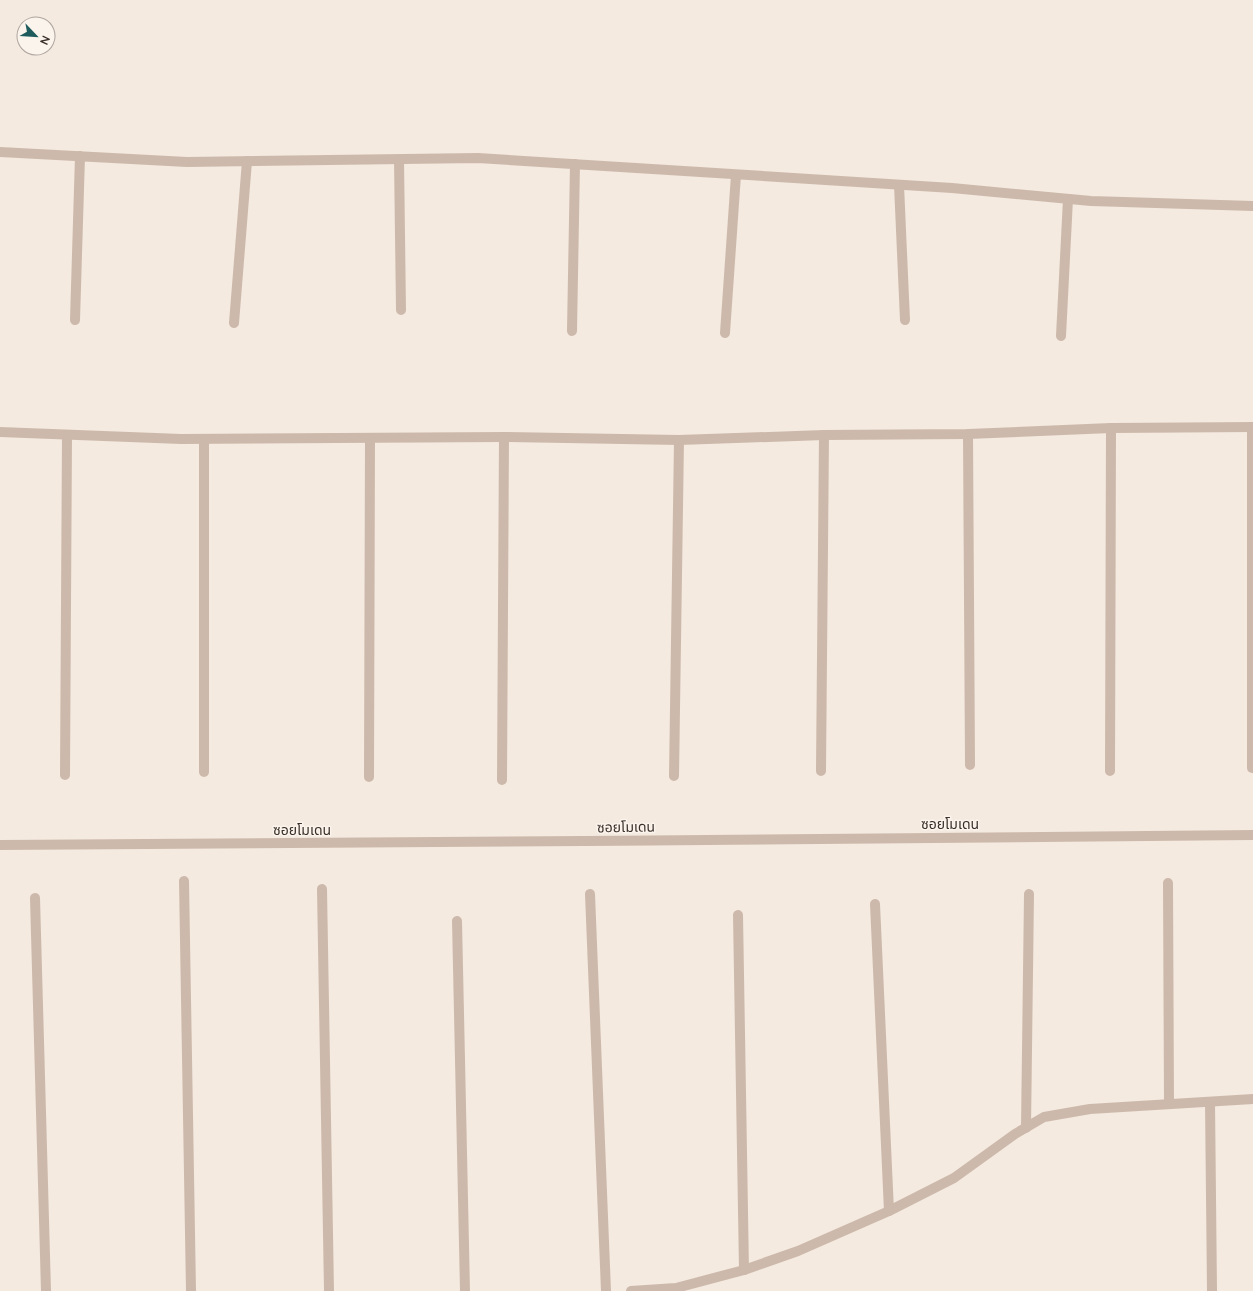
<svg xmlns="http://www.w3.org/2000/svg" width="1253" height="1291" font-family="Lato,'Noto Sans Thai',sans-serif">
  <rect width="100%" height="100%" fill="#f4eae0"/>
  <g fill="none" stroke-linecap="round" stroke-linejoin="round">
    <g stroke="#cdb9ab" stroke-width="10">
      <polyline points="0,152 187,162 478,158 952,188 1091,201 1253,206"/>
      <polyline points="399,160 401,310"/>
      <polyline points="899,185 905,320"/>
      <polyline points="75,320 80,156"/>
      <polyline points="234,323 247,161"/>
      <polyline points="572,331 575,164"/>
      <polyline points="725,333 736,175"/>
      <polyline points="1061,336 1068,199"/>
      <polyline points="0,432 181,439 504,437 679,440 824,435 968,434 1111,428 1253,427"/>
      <polyline points="968,434 970,765"/>
      <polyline points="204,439 204,772"/>
      <polyline points="1252,768 1252,427"/>
      <polyline points="821,771 824,435"/>
      <polyline points="1110,771 1111,428"/>
      <polyline points="65,775 67,435"/>
      <polyline points="674,776 679,440"/>
      <polyline points="369,777 370,438"/>
      <polyline points="502,780 504,437"/>
      <path d="M0,845C418,843 835,839 1253,835"/>
      <polyline points="184,881 191,1291"/>
      <polyline points="1168,883 1169,1104"/>
      <polyline points="322,889 329,1291"/>
      <polyline points="590,894 606,1291"/>
      <polyline points="35,898 46,1291"/>
      <polyline points="875,904 889,1211"/>
      <polyline points="738,915 744,1270"/>
      <polyline points="457,921 465,1291"/>
      <polyline points="1210,1102 1212,1291"/>
      <polyline points="1026,1128 1029,894"/>
      <polyline points="631,1291 676,1288 744,1270 798,1251 889,1211 954,1178 1015,1134 1044,1117 1090,1109 1253,1099"/>
    </g>
  </g>
  <g text-anchor="middle" stroke-width="3" stroke-linejoin="round" paint-order="stroke">
    <g font-size="14" fill="#3a2f2a" stroke="#fbf4ed">
      <text x="950" y="829">ซอยโมเดน</text>
      <text transform="translate(626 827) rotate(-1)" y="5">ซอยโมเดน</text>
      <text x="302" y="835">ซอยโมเดน</text>
    </g>
  </g>
  <g transform="translate(36 36) rotate(115)"><circle r="19" fill="#fbf4ed" stroke="#aea59f"/>
  <path d="M0-3L7 15L0 10L-7 15Z" fill="#1e5b5d"/>
  <text y="-6" font-size="11" font-weight="bold" text-anchor="middle" fill="#3a2f2a">N</text>
  </g>
</svg>
